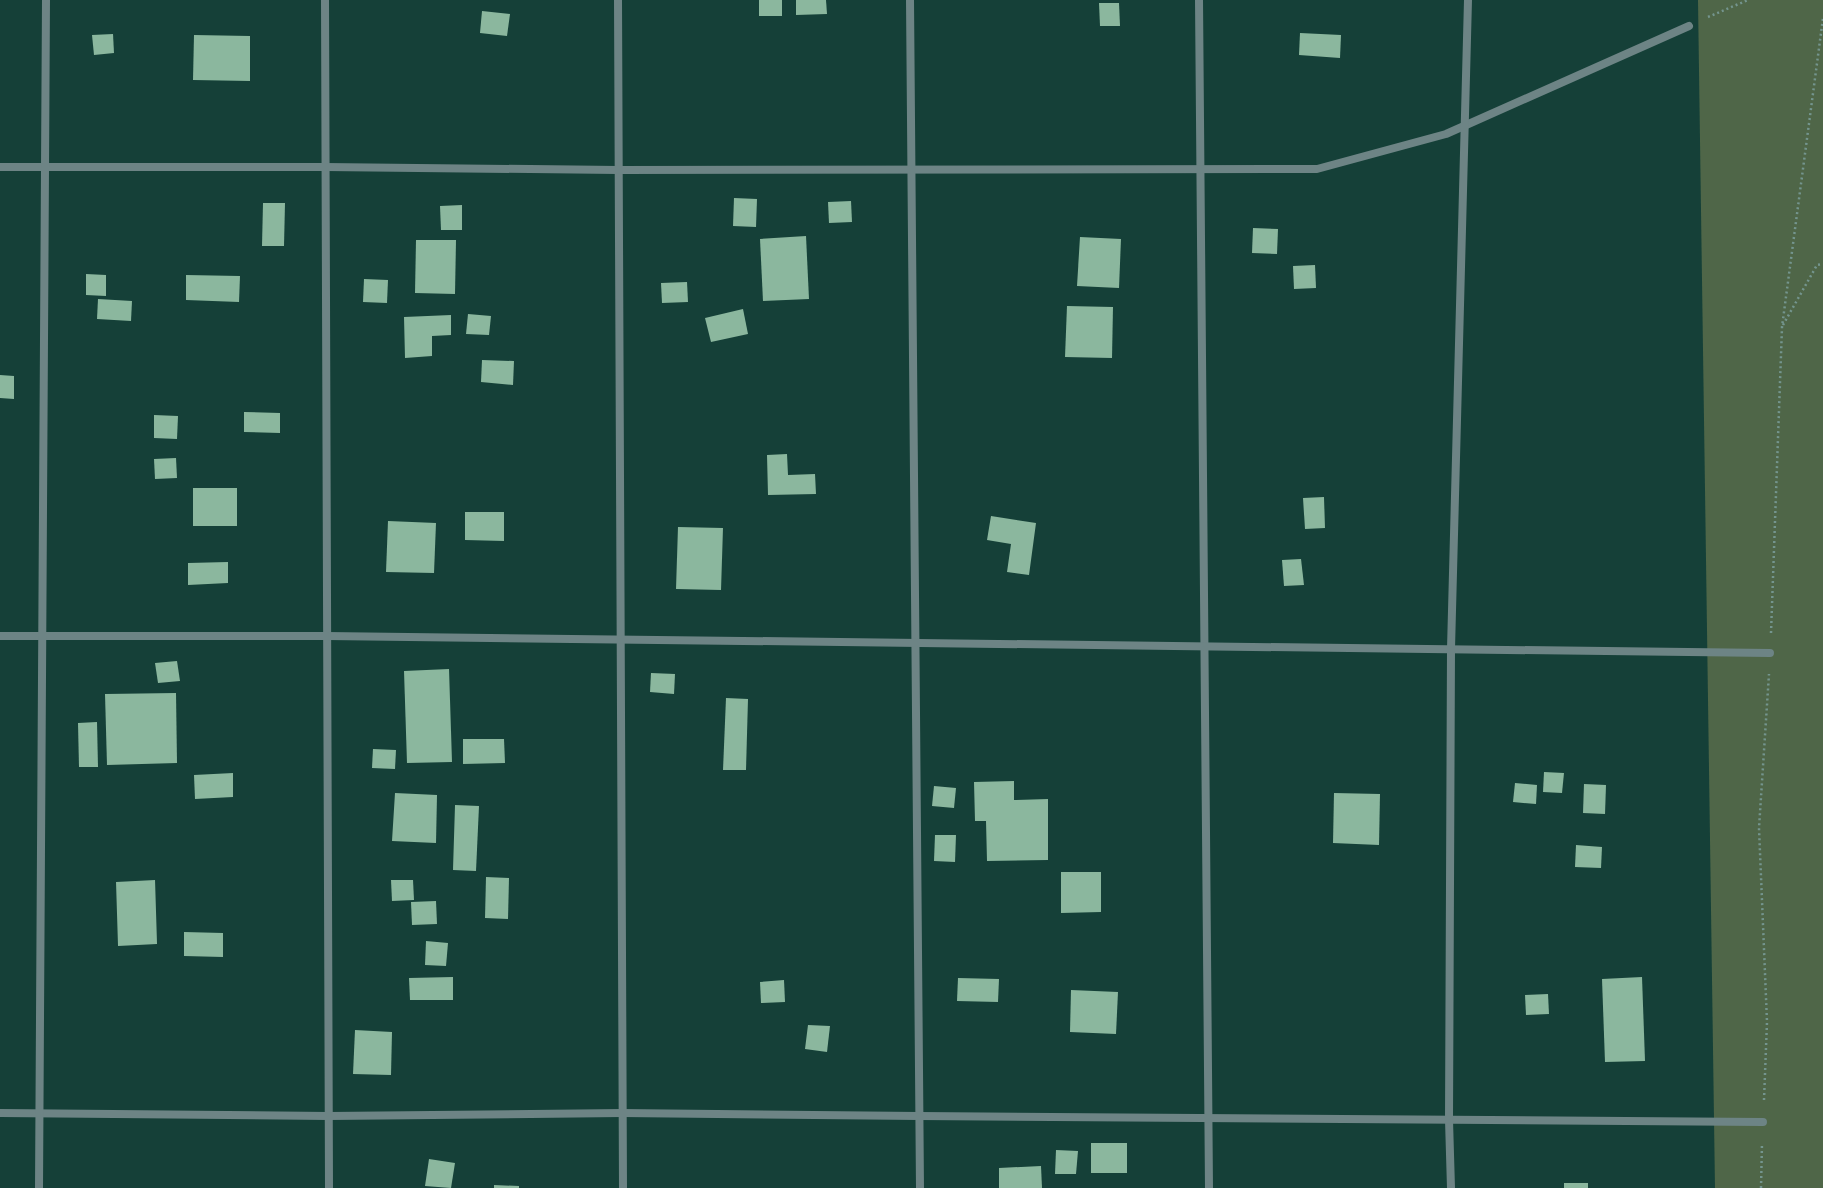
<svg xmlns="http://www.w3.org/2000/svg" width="1823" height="1188" font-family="Ubuntu,sans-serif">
  <rect width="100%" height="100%" fill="#154038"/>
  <polygon fill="#4f6648" points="1698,0 1823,0 1823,1188 1715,1188"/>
  <g fill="#8bb79e">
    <rect x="759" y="0" width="23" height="16"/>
    <polygon points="796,0 826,0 827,14 796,15"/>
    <polygon points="1099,3 1119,3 1120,26 1100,26"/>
    <polygon points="482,11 510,14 507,36 480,33"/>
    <polygon points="1300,33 1341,35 1340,58 1299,55"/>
    <polygon points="113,34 114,53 94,55 92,35"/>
    <polygon points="194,35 250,36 250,81 193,80"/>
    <polygon points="734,198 757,199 756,227 733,226"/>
    <polygon points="851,201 852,222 829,223 828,202"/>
    <polygon points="263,203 285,203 284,246 262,246"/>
    <polygon points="462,205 462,230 441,230 440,206"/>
    <polygon points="1253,228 1278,229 1277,254 1252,253"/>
    <polygon points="806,236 809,299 763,301 760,239"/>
    <polygon points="1080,237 1121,239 1119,288 1077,286"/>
    <polygon points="416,240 456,240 455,294 415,293"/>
    <polygon points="1315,265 1316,288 1294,289 1293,266"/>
    <polygon points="86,274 106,275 106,296 86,295"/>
    <polygon points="186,275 240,276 239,302 186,300"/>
    <polygon points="364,279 388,280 387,303 363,302"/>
    <polygon points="687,282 688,302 662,303 661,283"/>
    <polygon points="98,299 132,301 131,321 97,319"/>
    <polygon points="1067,306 1113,307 1112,358 1065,357"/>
    <polygon points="743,309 748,334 711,342 705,318"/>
    <polygon points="468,314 491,316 489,335 466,334"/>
    <polygon points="451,315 451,335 432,336 432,356 405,358 404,317"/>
    <polygon points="482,360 514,361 513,385 481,382"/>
    <polygon points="0,375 14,376 14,399 0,398"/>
    <polygon points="244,412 280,413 280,433 244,432"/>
    <polygon points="154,415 178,416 177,439 154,438"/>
    <polygon points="787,454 788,475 815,474 816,494 768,495 767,455"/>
    <polygon points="176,458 177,478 155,479 154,459"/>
    <rect x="193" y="488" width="44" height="38"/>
    <polygon points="1324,497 1325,528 1305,529 1303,498"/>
    <polygon points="465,512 504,512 504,541 465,540"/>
    <polygon points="991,516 1036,523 1029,575 1007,572 1011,544 987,540"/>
    <polygon points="388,521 436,523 434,573 386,572"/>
    <polygon points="678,527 723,528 721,590 676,589"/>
    <polygon points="1301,559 1304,585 1284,586 1282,560"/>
    <polygon points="228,562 228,583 188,585 188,563"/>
    <polygon points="177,661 180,681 158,683 155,663"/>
    <polygon points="449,669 452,762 407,763 404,671"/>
    <polygon points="651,673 675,674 674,694 650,692"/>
    <polygon points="176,693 177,763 107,765 105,694"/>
    <polygon points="726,698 748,699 746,770 723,770"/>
    <polygon points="97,722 98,767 79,767 78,723"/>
    <polygon points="463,739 504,739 505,763 463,764"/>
    <polygon points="373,749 396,750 395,769 372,768"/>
    <polygon points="1544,772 1564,773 1562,793 1543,792"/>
    <polygon points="233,773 233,797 195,799 194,775"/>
    <polygon points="1014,781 1014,800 1048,799 1048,860 987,861 986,821 975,821 974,782"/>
    <polygon points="1515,783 1537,785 1536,804 1513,802"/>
    <polygon points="1584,784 1606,785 1605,814 1583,813"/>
    <polygon points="934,786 956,788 954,808 932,806"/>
    <polygon points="395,793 437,795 436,843 392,841"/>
    <polygon points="1334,793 1380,794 1379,845 1333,843"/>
    <polygon points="455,805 479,806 476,871 453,870"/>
    <polygon points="935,835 956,835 955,862 934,861"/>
    <polygon points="1576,845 1602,847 1601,868 1575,867"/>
    <polygon points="1061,872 1101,872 1101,912 1061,913"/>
    <polygon points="486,877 509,878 508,919 485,918"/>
    <polygon points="155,880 157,944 118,946 116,882"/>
    <polygon points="391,880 413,880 414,900 392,901"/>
    <polygon points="436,901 437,924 412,925 411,902"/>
    <polygon points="184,932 223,933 223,957 184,956"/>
    <polygon points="426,941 448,943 446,966 425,965"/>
    <polygon points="453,977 453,1000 410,1000 409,978"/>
    <polygon points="1642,977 1645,1061 1605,1062 1602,979"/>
    <polygon points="958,978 999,979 998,1002 957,1001"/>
    <polygon points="784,980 785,1002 761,1003 760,982"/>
    <polygon points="1071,990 1118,992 1116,1034 1070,1032"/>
    <polygon points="1548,994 1549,1014 1526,1015 1525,995"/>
    <polygon points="808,1025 830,1026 827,1052 805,1049"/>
    <polygon points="355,1030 392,1032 391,1075 353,1074"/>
    <rect x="1091" y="1143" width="36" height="30"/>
    <polygon points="1056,1150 1078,1151 1076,1174 1055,1174"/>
    <polygon points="429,1159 455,1163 451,1188 425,1186"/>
    <polygon points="1041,1166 1042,1188 999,1188 999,1168"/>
    <rect x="1564" y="1183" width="24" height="5"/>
    <polygon points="494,1185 519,1186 519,1188 494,1188"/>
  </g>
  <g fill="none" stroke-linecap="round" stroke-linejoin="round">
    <g stroke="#74958e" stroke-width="2.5" stroke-dasharray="2 3" stroke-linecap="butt">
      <polyline points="1708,17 1748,0"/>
      <polyline points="1783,325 1817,265 1823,264"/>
      <polyline points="1771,633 1782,327 1823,18"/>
      <polyline points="1764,1100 1767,1022 1759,828 1769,674"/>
      <polyline points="1761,1188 1762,1143"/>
    </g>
    <g stroke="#6d8485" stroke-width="8">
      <polyline points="325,0 329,1188"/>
      <polyline points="618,0 623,1188"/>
      <polyline points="910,0 920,1188"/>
      <polyline points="1199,0 1209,1188"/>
      <polyline points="0,167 325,167 618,170 1317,169 1446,134 1689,26"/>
      <polyline points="0,636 327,636 1770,653"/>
      <polyline points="0,1113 329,1116 622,1113 919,1116 1763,1122"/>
      <polyline points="39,1188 46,0"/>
      <polyline points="1451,1188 1449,1120 1451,649 1468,0"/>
    </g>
  </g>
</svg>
